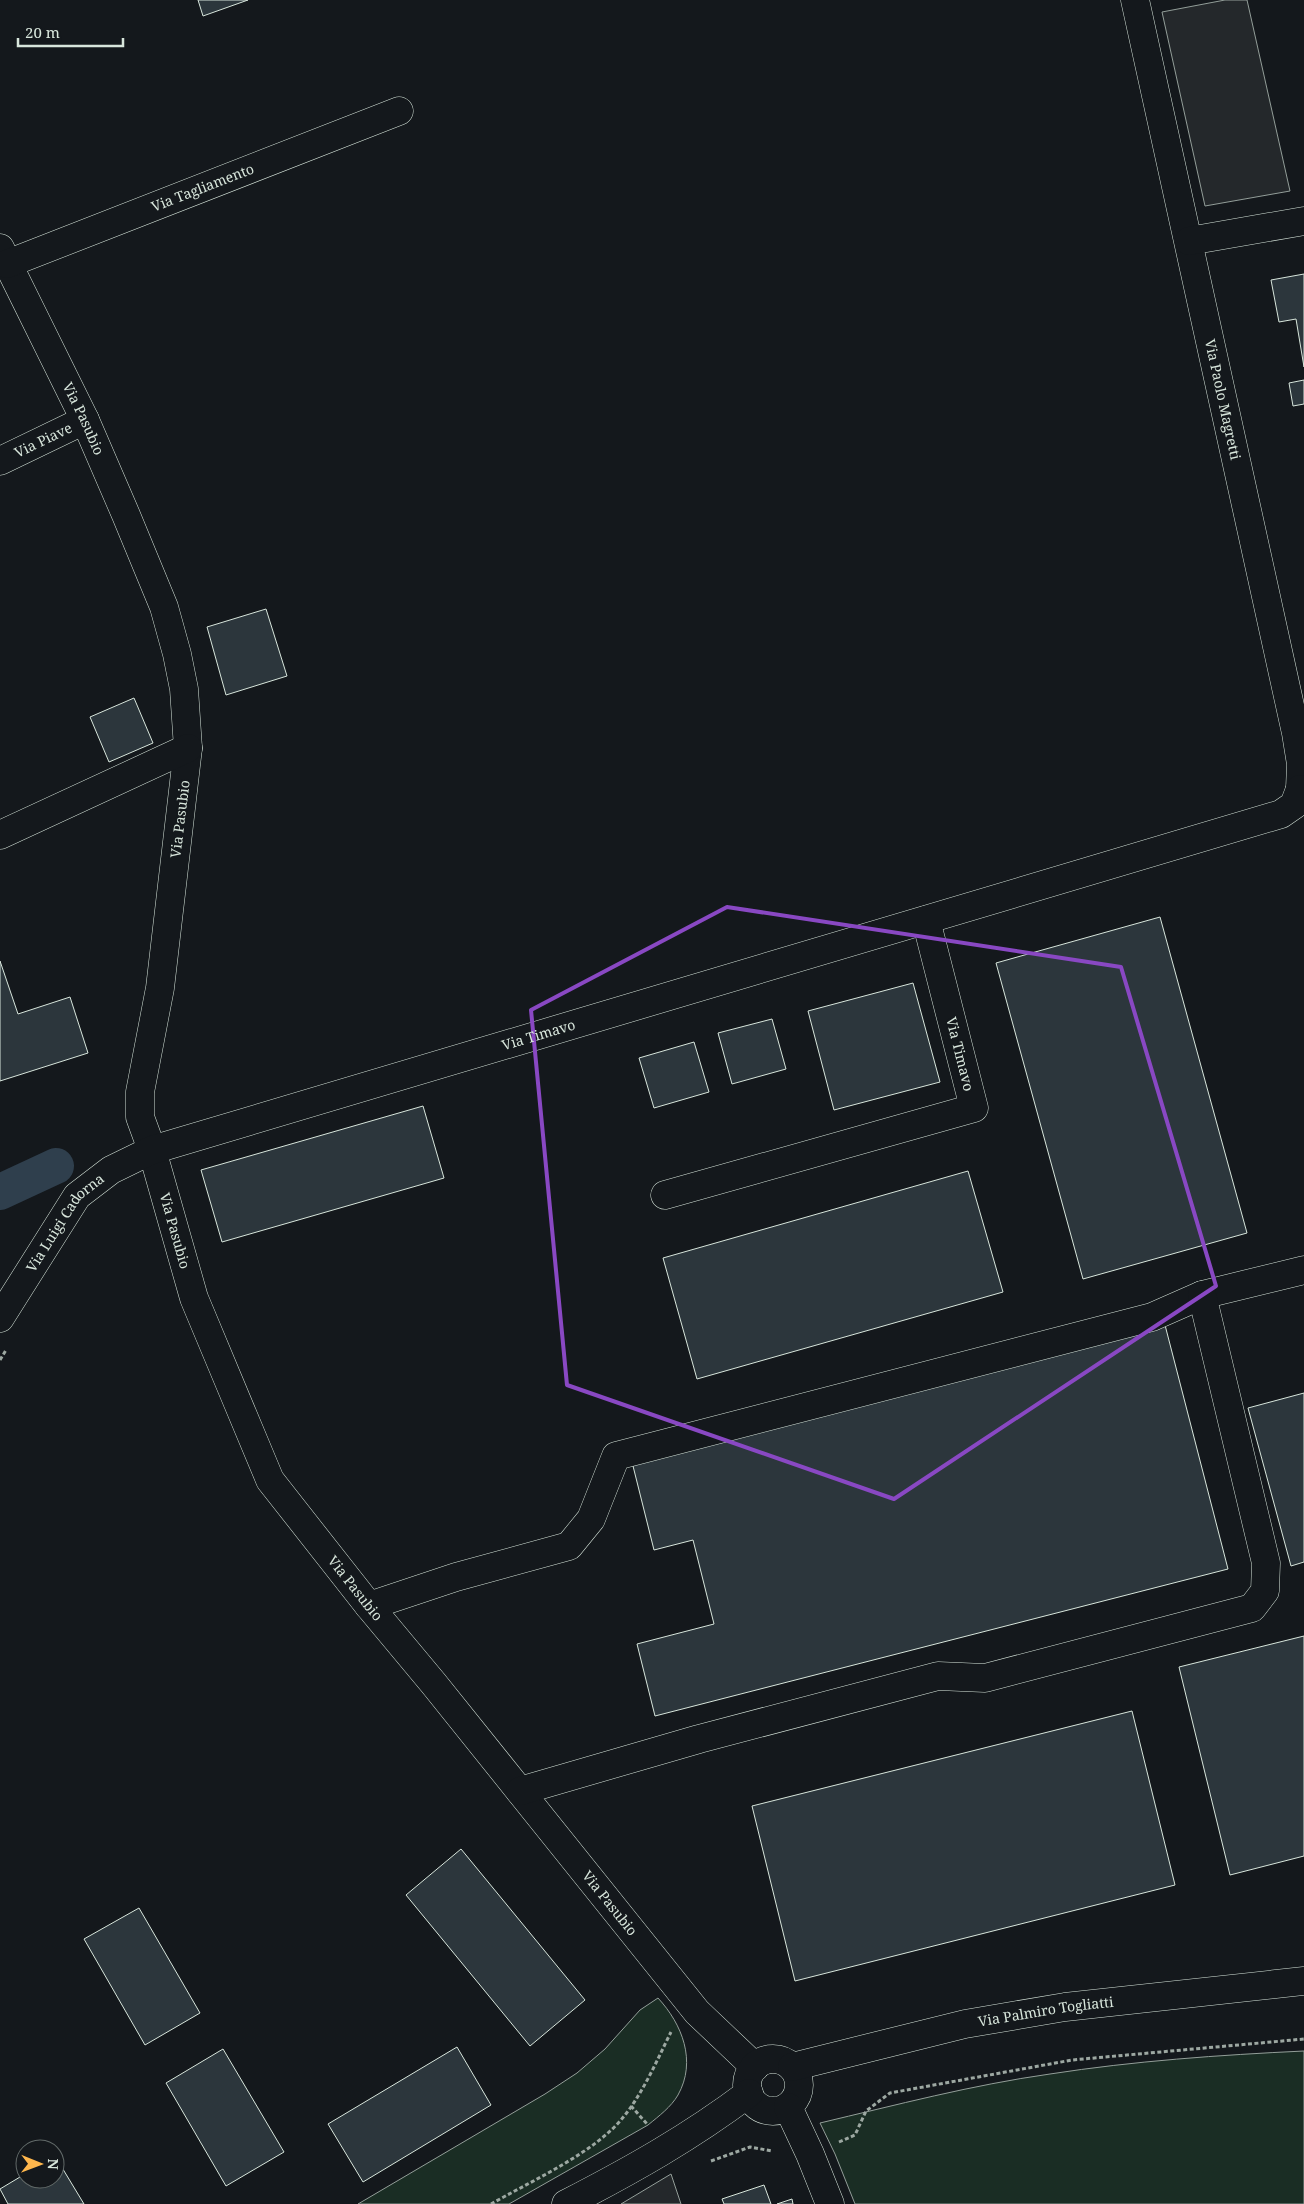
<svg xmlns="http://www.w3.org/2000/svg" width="1304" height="2204" font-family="'Noto Serif',serif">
  <rect width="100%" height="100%" fill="#14181c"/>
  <g fill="#1a2d24" stroke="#939e99">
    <path d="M658,1998C682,2024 697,2061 678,2095C671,2107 659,2116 648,2125L509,2204H358L545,2094L577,2073L605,2049L640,2010Z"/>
    <path d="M1304,2051V2204H855L835,2154L820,2123C896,2105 972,2085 1050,2074C1134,2061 1219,2055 1304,2051Z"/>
  </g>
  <g fill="#24282b" stroke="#939e99">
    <polygon points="1225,0 1247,0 1290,191 1205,206 1162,12"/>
    <polygon points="671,2174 681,2204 621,2204"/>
  </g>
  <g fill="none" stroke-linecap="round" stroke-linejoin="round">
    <polyline stroke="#2f3f4d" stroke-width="36" points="0,1192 56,1166"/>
  </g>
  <g fill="#2c363c" stroke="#d8e6dc">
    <polygon points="198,0 248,0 203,16"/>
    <polygon points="1304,274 1304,367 1296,319 1279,322 1271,280"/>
    <polygon points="1304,380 1304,404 1293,406 1289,383"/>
    <polygon points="266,609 287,676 226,695 207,627"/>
    <polygon points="134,698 153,743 109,762 90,717"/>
    <polygon points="1160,917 1247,1233 1083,1279 996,963"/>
    <polygon points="0,961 18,1014 70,997 88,1053 0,1081"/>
    <polygon points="913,983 940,1082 834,1110 808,1011"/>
    <polygon points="772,1019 786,1069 732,1084 718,1033"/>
    <polygon points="694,1042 709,1092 654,1108 639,1058"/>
    <polygon points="423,1106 444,1178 222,1242 201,1170"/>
    <polygon points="968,1171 1003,1292 697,1379 663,1258"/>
    <polygon points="1165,1325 1228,1569 655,1716 637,1644 714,1624 693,1540 654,1550 632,1462"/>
    <polygon points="1304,1393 1304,1562 1291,1566 1248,1408"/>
    <polygon points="1304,1636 1304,1856 1230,1875 1179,1667"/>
    <polygon points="1132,1711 1175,1885 795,1981 752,1806"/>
    <polygon points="461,1849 585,2000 530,2046 406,1895"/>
    <polygon points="139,1908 200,2013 145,2045 84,1939"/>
    <polygon points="457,2047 491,2105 363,2182 328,2124"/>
    <polygon points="223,2049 284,2152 226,2186 166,2083"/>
    <polygon points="55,2156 84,2204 8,2204 0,2189 25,2174 25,2179 55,2179"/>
    <polygon points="764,2185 771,2204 724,2204 722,2199"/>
    <polygon points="792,2199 793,2204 777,2204"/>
  </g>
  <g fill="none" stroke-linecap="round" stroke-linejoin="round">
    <defs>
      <g id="minor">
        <path id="s1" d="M1135,0L1296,733L1301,764L1300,789L1304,798"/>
        <polyline points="1189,241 1304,221"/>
        <path id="s2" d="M0,248L85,420L126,515L164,607L177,654L184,689L188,748L160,988L140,1092V1117L152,1150L194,1298L270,1480L369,1606L434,1684L697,2012L755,2067"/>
        <path id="s3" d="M7,264L399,111"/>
        <path id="s4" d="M0,461L85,420"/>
        <polyline points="0,835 188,748"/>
        <polyline points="665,1195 974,1108 926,920"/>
        <path id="s5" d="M0,1318L77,1196L111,1170L152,1150L1281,814L1294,805L1300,789"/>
        <polyline points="369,1606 456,1577 569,1546 591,1519 616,1456 1152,1317 1202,1295 1304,1270"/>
        <polyline points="520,1791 699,1739 938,1676 985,1678 1252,1608 1265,1591 1266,1563 1202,1295"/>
        <circle cx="773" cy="2085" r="26"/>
        <path id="s6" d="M792,2067L965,2024L1065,2007L1304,1981"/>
        <polyline points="788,2107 810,2154 830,2204"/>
        <path d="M566,2204C632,2170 689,2138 749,2093"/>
      </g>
    </defs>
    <use href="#minor" stroke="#d8e6dc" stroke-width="29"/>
    <g stroke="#9da8a2" stroke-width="3" stroke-dasharray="4 2.5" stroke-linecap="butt">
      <polyline points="0,1360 6,1350"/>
      <polyline points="631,2106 647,2124"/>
      <polyline points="839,2142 855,2135 866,2111 890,2093 1072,2060 1304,2039"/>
      <polyline points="711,2161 750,2147 772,2151"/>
      <path d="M491,2204C528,2183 578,2160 609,2132C637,2108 655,2064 671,2032"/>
    </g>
    <use href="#minor" stroke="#14181c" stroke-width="28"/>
  </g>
  <path fill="none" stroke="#8948c3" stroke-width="4" stroke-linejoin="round" d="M727,907L1121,967L1216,1286L894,1499L567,1385L531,1010Z"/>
  <g text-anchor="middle" stroke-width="4" stroke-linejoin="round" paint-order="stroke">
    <g font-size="14" fill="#d8e6dc" stroke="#14181c">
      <text dy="5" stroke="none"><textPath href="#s3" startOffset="210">Via Tagliamento</textPath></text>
      <text dy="5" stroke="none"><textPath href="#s1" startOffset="409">Via Paolo Magretti</textPath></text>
      <text dy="5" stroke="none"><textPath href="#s2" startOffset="190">Via Pasubio</textPath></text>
      <text dy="5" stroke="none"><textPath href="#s4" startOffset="48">Via Piave</textPath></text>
      <text transform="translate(180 819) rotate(-83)" y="5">Via Pasubio</text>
      <text dy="5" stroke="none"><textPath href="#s5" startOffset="636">Via Timavo</textPath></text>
      <text transform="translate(960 1054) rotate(76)" y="5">Via Timavo</text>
      <text dy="5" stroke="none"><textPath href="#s5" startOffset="116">Via Luigi Cadorna</textPath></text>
      <text dy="5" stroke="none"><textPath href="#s2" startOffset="1030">Via Pasubio</textPath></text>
      <text dy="5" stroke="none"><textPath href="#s2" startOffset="1435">Via Pasubio</textPath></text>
      <text dy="5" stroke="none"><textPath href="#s2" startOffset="1840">Via Pasubio</textPath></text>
      <text dy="5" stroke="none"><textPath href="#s6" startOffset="260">Via Palmiro Togliatti</textPath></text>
    </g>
  </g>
  <g transform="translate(40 2164) rotate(91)"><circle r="24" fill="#14181c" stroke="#626a69"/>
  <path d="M0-4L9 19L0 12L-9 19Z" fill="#ffb74d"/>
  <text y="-8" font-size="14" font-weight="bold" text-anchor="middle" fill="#d8e6dc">N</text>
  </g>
  <path d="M18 38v8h105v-8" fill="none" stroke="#d8e6dc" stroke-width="2.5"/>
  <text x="25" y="38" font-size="15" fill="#d8e6dc" stroke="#14181c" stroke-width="4" paint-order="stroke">20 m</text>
</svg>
